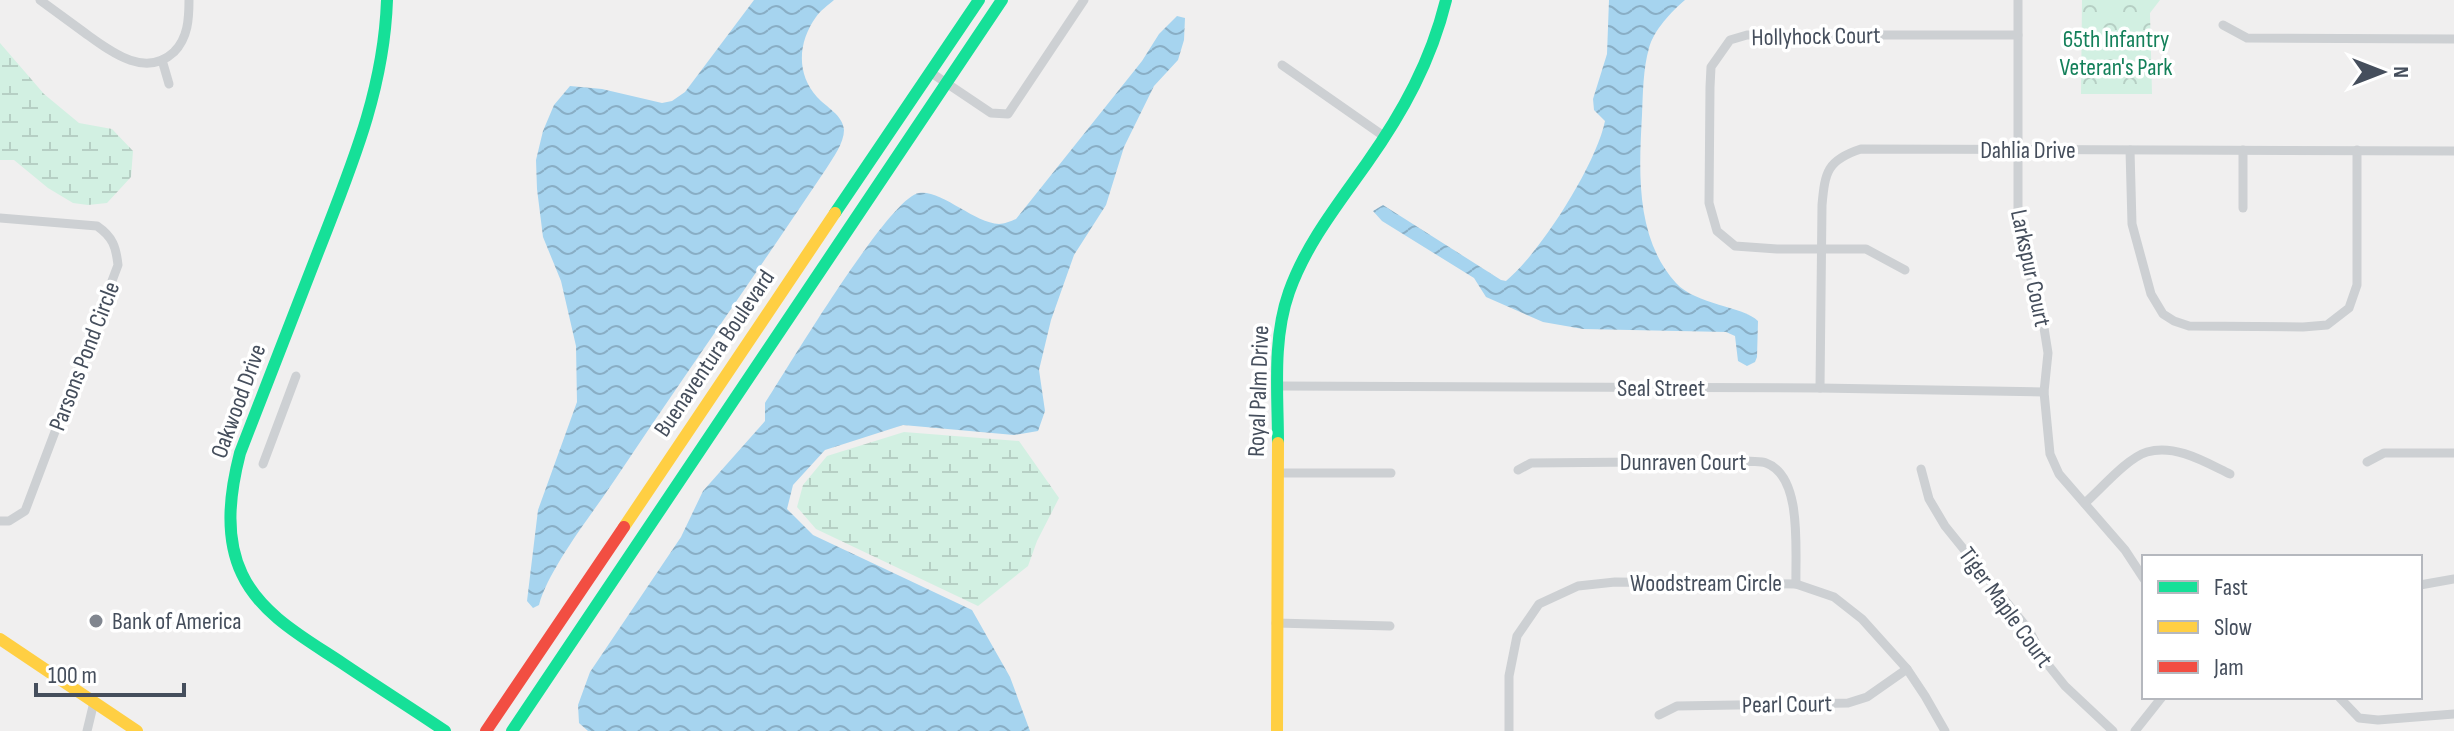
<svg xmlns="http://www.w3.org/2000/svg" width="2454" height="731" font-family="'Sofia Sans Condensed',sans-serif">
  <defs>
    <pattern id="wetland-marsh" width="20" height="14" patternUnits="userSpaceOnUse" patternTransform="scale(2)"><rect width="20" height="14" fill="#d2f0e2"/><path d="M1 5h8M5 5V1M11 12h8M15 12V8" fill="none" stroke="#b6cfc4"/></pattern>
    <pattern id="park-crowns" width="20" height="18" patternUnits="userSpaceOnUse" patternTransform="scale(2)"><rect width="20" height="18" fill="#d2f0e2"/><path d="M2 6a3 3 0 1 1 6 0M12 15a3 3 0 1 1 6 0" fill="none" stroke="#b6cfc4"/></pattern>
    <pattern id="water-waves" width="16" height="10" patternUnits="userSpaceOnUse" patternTransform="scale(2)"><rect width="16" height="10" fill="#a6d4ef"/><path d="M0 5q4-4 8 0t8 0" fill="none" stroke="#89aec5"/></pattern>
  </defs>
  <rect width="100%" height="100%" fill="#f0efef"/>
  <g fill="url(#wetland-marsh)">
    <polygon points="0,43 44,94 79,123 112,129 133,151 131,177 107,203 88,205 73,203 48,188 14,160 0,160"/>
    <polygon points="904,432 1019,441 1059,498 1037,541 1028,566 978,606 816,529 797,507 803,485 827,456"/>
  </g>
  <polygon fill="url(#park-crowns)" points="2082,0 2160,0 2150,13 2152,94 2081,94"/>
  <g fill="url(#water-waves)">
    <path d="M754,0H834C828,5 820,11 816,17C798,42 796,74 817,97C826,107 843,115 844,130C844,143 833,158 826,169C756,274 684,376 614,481C592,514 549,568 539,605L533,608L527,601L538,510L577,402L576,346L561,281L543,237L537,189L536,160L543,131L554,105L570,86L602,89L662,103L672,101L685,92Z"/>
    <path d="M1609,0H1685C1671,12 1654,30 1649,48C1643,69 1643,93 1642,115C1639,171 1635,238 1676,283C1696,305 1743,306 1758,321L1757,357L1755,362L1747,366L1738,361L1735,336L1726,332L1583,329L1543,322L1486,297L1474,278L1382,221L1373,211L1383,205L1501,280L1506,281C1540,253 1596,165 1605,121L1594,110L1593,99L1607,54Z"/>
    <path d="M1177,16L1185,18L1184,40L1178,60L1154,86L1124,147L1106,205L1074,255L1051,320L1039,370L1045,411L1038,431L1014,435L903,425L825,450L793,485L787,509L813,535L972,610L1010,677L1030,731H588L579,723L578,705L590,672L681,537L703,491L765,421V403C786,371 889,197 919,193C942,190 974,223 999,224C1004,224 1011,221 1016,219L1142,61L1159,34Z"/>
  </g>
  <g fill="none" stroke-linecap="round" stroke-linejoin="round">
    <g stroke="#cdd0d3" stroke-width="9">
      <path d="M40,0C55,11 70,22 85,33C110,51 145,79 174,52C188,38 189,19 189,0"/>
      <polyline points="2018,0 2018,230 2044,328 2048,353 2044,392 2050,454 2059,474 2125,550 2144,579"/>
      <polyline points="2223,25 2247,38 2454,39"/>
      <polyline points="162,60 169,84"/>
      <polyline points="1282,65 1385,137"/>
      <polyline points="930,72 991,113 1008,114 1084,0"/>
      <polyline points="2130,150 2132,224 2151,294 2163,314 2174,321 2189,326 2303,327 2327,325 2349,308 2357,285 2357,150"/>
      <polyline points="2243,150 2243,208"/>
      <path d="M0,218L97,226C113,237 116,247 118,265L25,511L9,521H0"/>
      <polyline points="1905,270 1866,249 1777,249 1735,246 1717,231 1709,203 1710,87 1711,67 1730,40 1747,35 2018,35"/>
      <polyline points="1278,386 1820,388 2044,392"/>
      <path d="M1820,388L1822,205C1825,172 1827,160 1861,149L2454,151"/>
      <polyline points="2367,462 2384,453 2454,453"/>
      <polyline points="263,464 296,376"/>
      <polyline points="1921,469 1929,499 1945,526 2029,630 2045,661 2065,686 2113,731"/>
      <path d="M1518,470L1531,463L1747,461C1753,462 1761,461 1766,463C1803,476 1795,551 1796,584"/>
      <polyline points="1278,473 1391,473"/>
      <path d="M2085,503C2101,489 2127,458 2147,452C2176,444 2205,462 2230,474"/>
      <polyline points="2420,585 2454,579"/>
      <polyline points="1276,623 1390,626"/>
      <polyline points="2339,697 2359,718 2378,720 2454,714"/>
      <polyline points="1659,715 1677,706 1848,703 1867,697 1907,669"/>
      <polyline points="87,731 94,702"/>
      <polyline points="1509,731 1509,676 1517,636 1539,604 1578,586 1615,582 1796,584 1834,597 1862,619 1907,669 1925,696 1945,731"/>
      <polyline points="2135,731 2162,697"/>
    </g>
    <g stroke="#16e098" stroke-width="12">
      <path d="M387,0C384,89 352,165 320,247C293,316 267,384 240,453C230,492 224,536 242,574C261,615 306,639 342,663C376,686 411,708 445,731"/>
      <polyline points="835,213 979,0"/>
      <path d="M1278,443C1278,394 1272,340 1289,292C1306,244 1338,204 1367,163C1403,112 1431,61 1446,0"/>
      <polyline points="512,731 1002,0"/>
    </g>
    <g stroke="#ffcf43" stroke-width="12">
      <polyline points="624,527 835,213"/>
      <polyline points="0,639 137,731"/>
      <polyline points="1277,731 1278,443"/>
    </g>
    <polyline stroke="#f24e42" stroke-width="12" points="486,731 624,527"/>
  </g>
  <circle fill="#81868f" stroke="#fff" stroke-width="3" cx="96" cy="621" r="8"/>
  <g text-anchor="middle" stroke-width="7" stroke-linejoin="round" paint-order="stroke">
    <g font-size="24" fill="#454e5c" stroke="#fff">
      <text transform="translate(1816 36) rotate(-1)" y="8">Hollyhock Court</text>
      <text x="2028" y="158">Dahlia Drive</text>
      <text transform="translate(2031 268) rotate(78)" y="8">Larkspur Court</text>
      <text transform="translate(714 353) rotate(-56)" y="8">Buenaventura Boulevard</text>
      <text transform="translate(84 356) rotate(-69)" y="8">Parsons Pond Circle</text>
      <text x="1661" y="396">Seal Street</text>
      <text transform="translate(1258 391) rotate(-88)" y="8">Royal Palm Drive</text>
      <text transform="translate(238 401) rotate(-70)" y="8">Oakwood Drive</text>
      <text x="1683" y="470">Dunraven Court</text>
      <text x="1706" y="591">Woodstream Circle</text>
      <text transform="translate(2006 607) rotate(54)" y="8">Tiger Maple Court</text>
      <text transform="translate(1787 704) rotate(-1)" y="8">Pearl Court</text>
    </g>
    <g font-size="24" fill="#14805a" stroke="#fff">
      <text x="2116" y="47">65th Infantry<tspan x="2116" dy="28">Veteran's Park</tspan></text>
    </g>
    <g font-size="24" fill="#454e5c" stroke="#fff" text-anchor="start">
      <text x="112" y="629">Bank of America</text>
    </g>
  </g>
  <rect x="2142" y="555" width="280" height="144" fill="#ffffff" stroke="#b5b8be" stroke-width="2"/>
  <rect x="2158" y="581" width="40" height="12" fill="#16e098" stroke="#b5b8be" stroke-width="2"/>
  <text x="2214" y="595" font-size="24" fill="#454e5c">Fast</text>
  <rect x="2158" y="621" width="40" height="12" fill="#ffcf43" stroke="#b5b8be" stroke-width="2"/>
  <text x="2214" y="635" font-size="24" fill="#454e5c">Slow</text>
  <rect x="2158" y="661" width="40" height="12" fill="#f24e42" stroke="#b5b8be" stroke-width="2"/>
  <text x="2214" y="675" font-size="24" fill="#454e5c">Jam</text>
  <g transform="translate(2382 72) rotate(90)" stroke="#ffffff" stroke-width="6" paint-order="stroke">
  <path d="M0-6L14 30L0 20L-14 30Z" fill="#454e5c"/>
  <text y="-12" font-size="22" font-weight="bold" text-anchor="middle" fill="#454e5c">N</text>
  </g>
  <path d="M36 683v12h148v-12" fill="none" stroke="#454e5c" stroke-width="4"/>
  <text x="48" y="683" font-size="24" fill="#454e5c" stroke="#ffffff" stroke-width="6" paint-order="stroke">100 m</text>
</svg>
